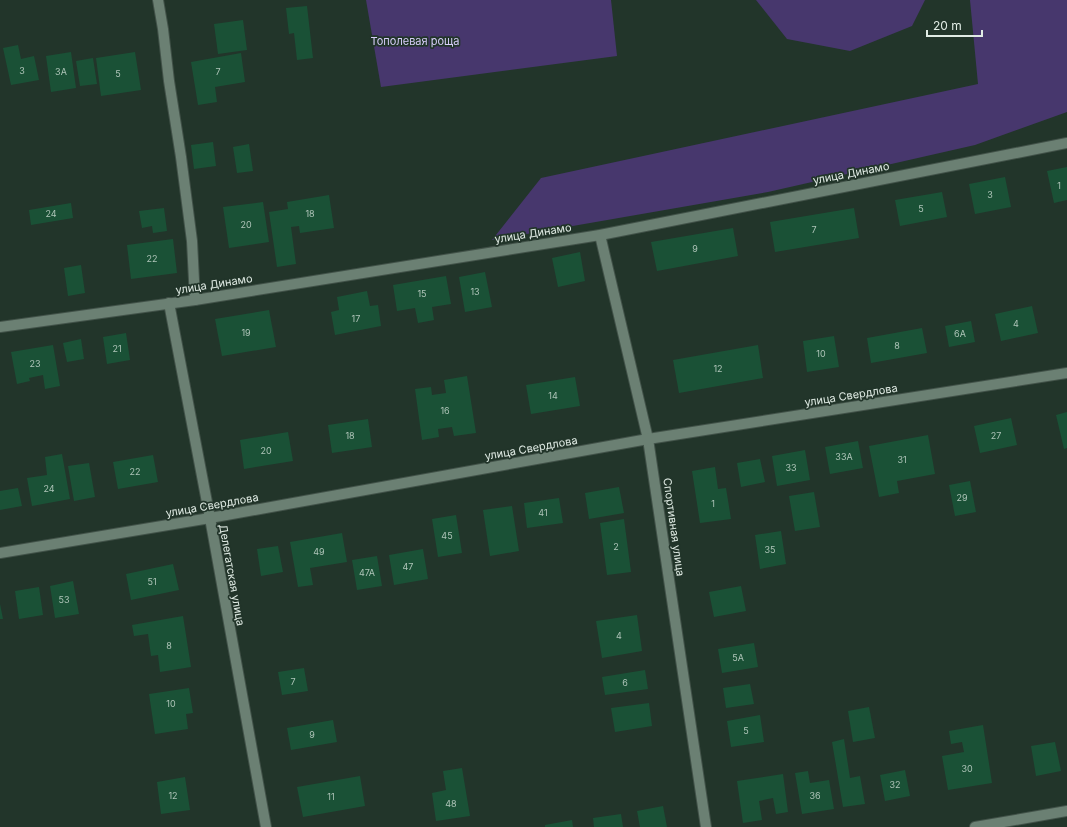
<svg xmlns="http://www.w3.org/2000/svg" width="1067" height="827" font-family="Inter,sans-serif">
  <rect width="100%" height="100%" fill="#22352a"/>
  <g fill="#47376d">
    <polygon points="366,0 611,0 617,56 381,87"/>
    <polygon points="756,0 925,0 912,26 850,51 787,39"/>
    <polygon points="970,0 1067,0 1067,112 975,145 768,192 492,240 541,178 978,84"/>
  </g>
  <g fill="#1a5136">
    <polygon points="307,6 313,58 297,60 294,33 289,34 286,8"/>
    <polygon points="243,20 247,50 218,54 214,24"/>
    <polygon points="18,45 21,59 34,56 39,80 11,85 3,48"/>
    <polygon points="71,52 76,88 51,92 46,56"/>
    <polygon points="135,52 141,90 101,96 96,58"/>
    <polygon points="241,53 245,82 215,87 217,102 198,105 191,62"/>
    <polygon points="93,58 97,84 80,86 76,61"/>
    <polygon points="213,142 216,166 194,169 191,145"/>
    <polygon points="249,144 253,171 237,173 233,147"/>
    <polygon points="1067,167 1067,200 1054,203 1047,171"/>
    <polygon points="1005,177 1011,207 975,214 969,184"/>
    <polygon points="942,192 947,217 900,226 895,200"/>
    <polygon points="329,195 334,228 300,233 299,226 291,227 296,264 277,267 269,212 288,209 287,202"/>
    <polygon points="263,202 269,242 229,248 223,207"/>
    <polygon points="71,203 73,218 31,225 29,210"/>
    <polygon points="164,208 167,231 153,233 152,226 142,228 139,211"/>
    <polygon points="854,208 859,238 775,252 770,222"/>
    <polygon points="733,228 738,256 657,271 651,242"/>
    <polygon points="173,239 177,273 131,279 127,245"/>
    <polygon points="580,252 585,281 558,287 552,258"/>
    <polygon points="81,265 85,293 68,296 64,268"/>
    <polygon points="485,272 492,307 465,312 459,277"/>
    <polygon points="446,276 451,304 432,307 434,320 418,323 415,308 397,311 393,285"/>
    <polygon points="367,291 370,306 378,305 381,326 335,335 331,312 339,310 337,297"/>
    <polygon points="1032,306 1038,333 1001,341 995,314"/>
    <polygon points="269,310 276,347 222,356 215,319"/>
    <polygon points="971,321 975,342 949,347 945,326"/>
    <polygon points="922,328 927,353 871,363 867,338"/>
    <polygon points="126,333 130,360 107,364 103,337"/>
    <polygon points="834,336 839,367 807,372 803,341"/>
    <polygon points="81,339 84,359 67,362 63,343"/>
    <polygon points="53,345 60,386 45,389 43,375 29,378 30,381 17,384 11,352"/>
    <polygon points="758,345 763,378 679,393 673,360"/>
    <polygon points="467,376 476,433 454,436 452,427 438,429 439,437 422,440 415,389 431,387 432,395 446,393 444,380"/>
    <polygon points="575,377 580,406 531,414 526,385"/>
    <polygon points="1067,412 1067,448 1064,449 1056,415"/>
    <polygon points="1011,418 1017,445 980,453 974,426"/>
    <polygon points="368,419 372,447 332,453 328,425"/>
    <polygon points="288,432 293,461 244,469 240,440"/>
    <polygon points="928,435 935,474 897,481 899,493 879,497 869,446"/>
    <polygon points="858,441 863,468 830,474 825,447"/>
    <polygon points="805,450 810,480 777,486 772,456"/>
    <polygon points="62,454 70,499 32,506 27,478 47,475 45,457"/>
    <polygon points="153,455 158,482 118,489 113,462"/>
    <polygon points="760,459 765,482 741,487 737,463"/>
    <polygon points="89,463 95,497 74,501 68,466"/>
    <polygon points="715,467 718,489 726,488 731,519 700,523 692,471"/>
    <polygon points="970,481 976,512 955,516 949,485"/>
    <polygon points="619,487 624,513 589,519 585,493"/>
    <polygon points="18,488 22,506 0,510 0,491"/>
    <polygon points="814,492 820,527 795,531 789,496"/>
    <polygon points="559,498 563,523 527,528 524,503"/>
    <polygon points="512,506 519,551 490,556 483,510"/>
    <polygon points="456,515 462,553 438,557 432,519"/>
    <polygon points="624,519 631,572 607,575 600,523"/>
    <polygon points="781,531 786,564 760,569 755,535"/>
    <polygon points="342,533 347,562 310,568 313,585 298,587 290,542"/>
    <polygon points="278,546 283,572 261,576 257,549"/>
    <polygon points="423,549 428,579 394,585 389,555"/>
    <polygon points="377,556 382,586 357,590 352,560"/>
    <polygon points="173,564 179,590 131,600 126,574"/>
    <polygon points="73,581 79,614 55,618 50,586"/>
    <polygon points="741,586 746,611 714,617 709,592"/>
    <polygon points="39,587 43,615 19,619 15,591"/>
    <polygon points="0,604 3,619 0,619"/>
    <polygon points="637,615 642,651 602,658 596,621"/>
    <polygon points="183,616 191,667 160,672 158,655 151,656 148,634 134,636 132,625"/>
    <polygon points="754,643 758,667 722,673 718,649"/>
    <polygon points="304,668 308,691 282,695 278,672"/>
    <polygon points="645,670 648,689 605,695 602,677"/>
    <polygon points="750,684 754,704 726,708 723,688"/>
    <polygon points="189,688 193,713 186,714 188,729 155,734 149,694"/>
    <polygon points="649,703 652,726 615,732 611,708"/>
    <polygon points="869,707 875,738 853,742 848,711"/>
    <polygon points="760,715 764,742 731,747 727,721"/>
    <polygon points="333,720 337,742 291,750 287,728"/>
    <polygon points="983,725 992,783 948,790 942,756 964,752 962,742 951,744 949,731"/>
    <polygon points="844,739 850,778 860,776 865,804 843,807 832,742"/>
    <polygon points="1055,742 1061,771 1036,776 1031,746"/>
    <polygon points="462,768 470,816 436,821 432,793 446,790 443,771"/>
    <polygon points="905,770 910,796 885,801 880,775"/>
    <polygon points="808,771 810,783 829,780 834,809 802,814 795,773"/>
    <polygon points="783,774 788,812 776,814 773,798 759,801 762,820 743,823 737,781"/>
    <polygon points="360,776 365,806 303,817 297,787"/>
    <polygon points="185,777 190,810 161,814 157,782"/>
    <polygon points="663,806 667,827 640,827 637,811"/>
    <polygon points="621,814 623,827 594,827 593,818"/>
    <polygon points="572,820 573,827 545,827 545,825"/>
  </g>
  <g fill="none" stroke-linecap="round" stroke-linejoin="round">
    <defs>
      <g id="minor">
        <polyline points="158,0 163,29 169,81 181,157 192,241 195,300"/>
        <polyline points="600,235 648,439 706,827"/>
        <polyline points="169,303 210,518 266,827"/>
        <polyline points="0,327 195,300 600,235 1067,143"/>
        <polyline points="0,553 210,518 648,439 1067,373"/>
        <polyline points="975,827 1067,811"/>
      </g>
    </defs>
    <use href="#minor" stroke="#425249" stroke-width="12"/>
    <use href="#minor" stroke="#6b8073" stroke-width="10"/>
  </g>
  <g text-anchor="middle" stroke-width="3.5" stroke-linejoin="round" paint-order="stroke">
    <g font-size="9" fill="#aec4b8">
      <text x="22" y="74">3</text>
      <text x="61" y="75">3А</text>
      <text x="218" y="75">7</text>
      <text x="118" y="77">5</text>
      <text x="1059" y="189">1</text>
      <text x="990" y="198">3</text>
      <text x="921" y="212">5</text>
      <text x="51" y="217">24</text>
      <text x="310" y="217">18</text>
      <text x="246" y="228">20</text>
      <text x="814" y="233">7</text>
      <text x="695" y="252">9</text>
      <text x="152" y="262">22</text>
      <text x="475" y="295">13</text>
      <text x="422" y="297">15</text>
      <text x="356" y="322">17</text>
      <text x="1016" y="327">4</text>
      <text x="246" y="336">19</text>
      <text x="960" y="337">6А</text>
      <text x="897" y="349">8</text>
      <text x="117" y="352">21</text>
      <text x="821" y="357">10</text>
      <text x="35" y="367">23</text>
      <text x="718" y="372">12</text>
      <text x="553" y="399">14</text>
      <text x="445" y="414">16</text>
      <text x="350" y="439">18</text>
      <text x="996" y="439">27</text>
      <text x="266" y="454">20</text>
      <text x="844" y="460">33А</text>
      <text x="902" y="463">31</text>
      <text x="791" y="471">33</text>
      <text x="135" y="475">22</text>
      <text x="49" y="492">24</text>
      <text x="962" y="501">29</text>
      <text x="713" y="507">1</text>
      <text x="543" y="516">41</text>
      <text x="447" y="539">45</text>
      <text x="616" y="550">2</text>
      <text x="770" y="553">35</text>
      <text x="319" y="555">49</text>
      <text x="408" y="570">47</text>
      <text x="367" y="576">47А</text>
      <text x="152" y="585">51</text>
      <text x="64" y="603">53</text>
      <text x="619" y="639">4</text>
      <text x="169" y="649">8</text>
      <text x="738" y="661">5А</text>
      <text x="293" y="685">7</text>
      <text x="625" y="686">6</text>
      <text x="171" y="707">10</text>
      <text x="746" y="734">5</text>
      <text x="312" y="738">9</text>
      <text x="967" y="772">30</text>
      <text x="895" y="788">32</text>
      <text x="173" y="799">12</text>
      <text x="815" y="799">36</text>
      <text x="331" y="800">11</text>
      <text x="451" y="807">48</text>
    </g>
    <g font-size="11" fill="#d7cdf9" stroke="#22352a">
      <text x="415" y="45">Тополевая роща</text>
    </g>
    <g font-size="11" fill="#e0ebe4" stroke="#22352a">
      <text transform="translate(851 173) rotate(-11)" y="4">улица Динамо</text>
      <text transform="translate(533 233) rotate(-9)" y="4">улица Динамо</text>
      <text transform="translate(214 284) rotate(-9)" y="4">улица Динамо</text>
      <text transform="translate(851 395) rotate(-9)" y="4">улица Свердлова</text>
      <text transform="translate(531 448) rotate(-10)" y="4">улица Свердлова</text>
      <text transform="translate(212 505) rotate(-10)" y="4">улица Свердлова</text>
      <text transform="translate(674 527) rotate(82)" y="4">Спортивная улица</text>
      <text transform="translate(232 575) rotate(80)" y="4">Делегатская улица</text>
    </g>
  </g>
  <path d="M927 30v6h55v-6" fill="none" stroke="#e0ebe4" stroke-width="2"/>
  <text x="933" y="30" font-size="12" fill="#e0ebe4" stroke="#22352a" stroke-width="3" paint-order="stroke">20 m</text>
</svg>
